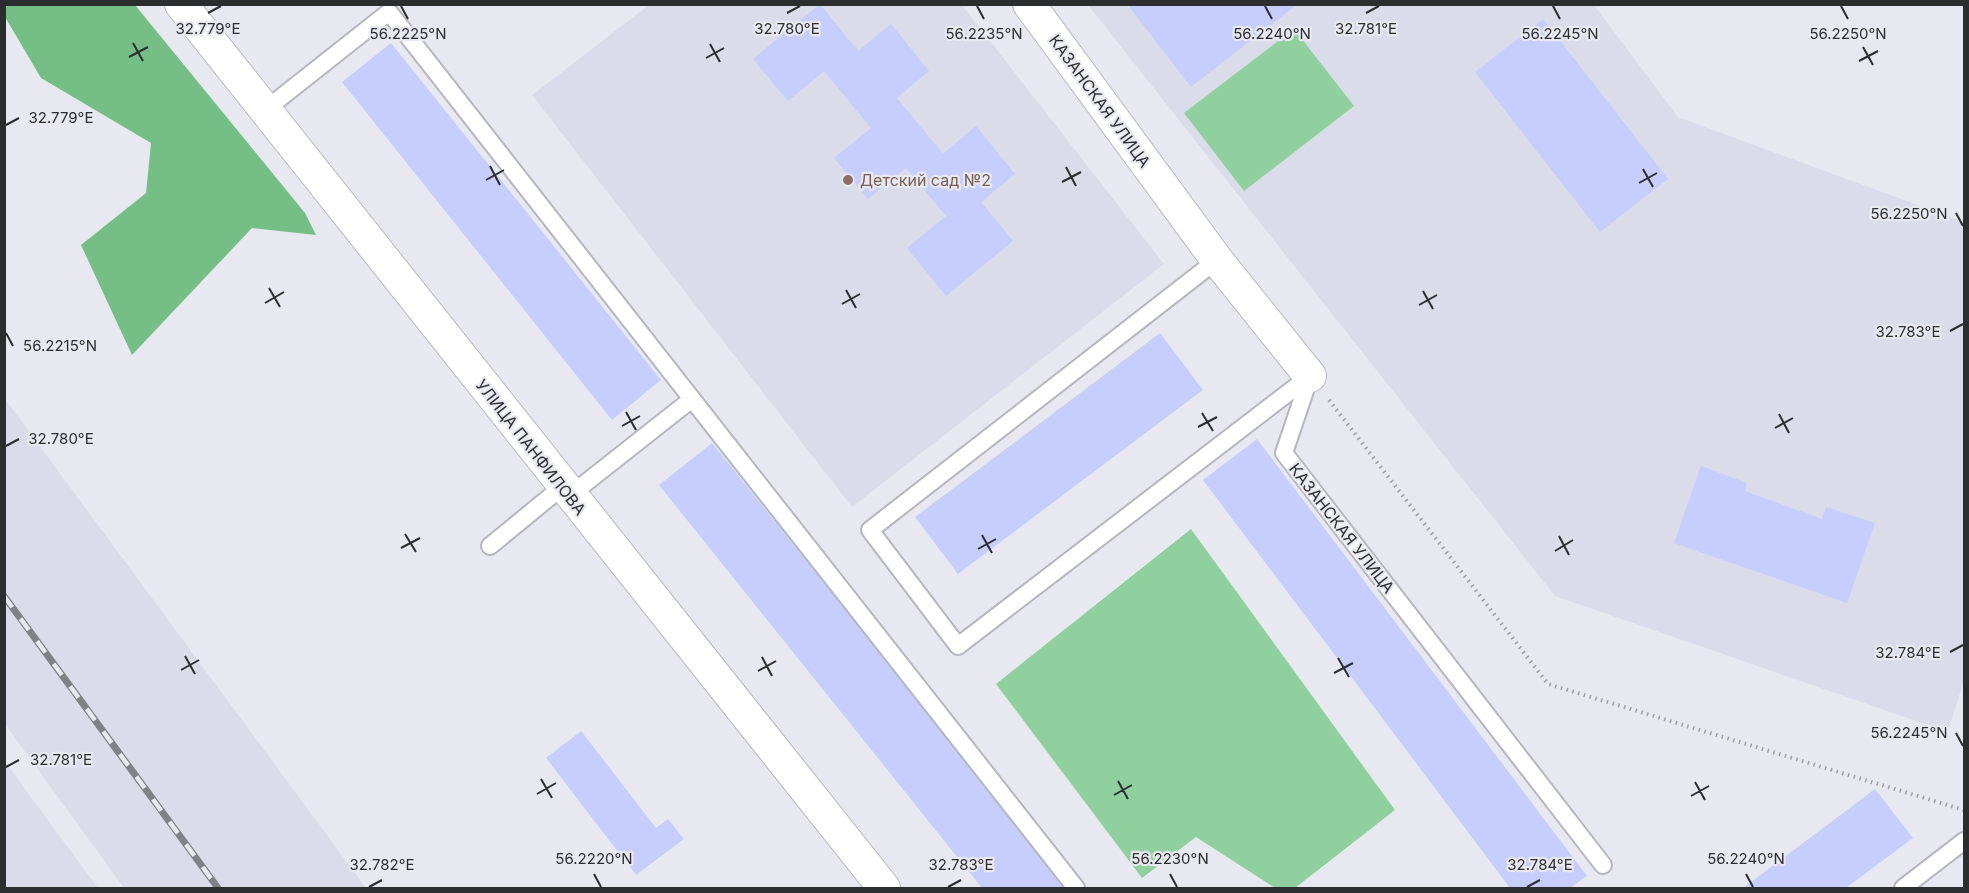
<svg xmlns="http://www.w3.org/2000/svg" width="1969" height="893" font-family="Inter,sans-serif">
  <rect width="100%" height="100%" fill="#e8e9f0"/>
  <g fill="#dadcea">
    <polygon points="649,5 962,5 1164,264 852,507 532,95"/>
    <polygon points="1088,5 1594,5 1678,117 1964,222 1964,680 1948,732 1555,596"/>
    <polygon points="4,399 5,399 366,888 124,888 5,724"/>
    <polygon points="5,762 98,888 5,888"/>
  </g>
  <g fill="#90d09e">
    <polygon points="1294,29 1354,106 1244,191 1184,113"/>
    <polygon points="1191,529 1395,810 1295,888 1275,888 1196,837 1142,878 996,684"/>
  </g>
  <polygon fill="#75bf86" points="5,4 135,5 305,213 316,235 252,228 132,355 81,245 146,193 151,143 41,78 5,17"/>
  <g fill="#c7cdfc">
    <polygon points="820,4 858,51 891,24 929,71 897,98 943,154 976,126 1015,174 981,202 1013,241 946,296 907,248 946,216 906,168 868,199 834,158 871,128 824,71 788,101 753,59"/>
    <polygon points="1127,4 1292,4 1294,7 1191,87"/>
    <polygon points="1543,19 1668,179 1600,232 1475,72"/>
    <polygon points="391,43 661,380 612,420 342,82"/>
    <polygon points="1160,333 1203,390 958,574 915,517"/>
    <polygon points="1257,439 1587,876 1570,888 1510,888 1203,480"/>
    <polygon points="712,443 1069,888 982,888 659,485"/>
    <polygon points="1701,466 1747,483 1745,491 1822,519 1826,507 1875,523 1847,603 1674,543"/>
    <polygon points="581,731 656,828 668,819 684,839 636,875 546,758"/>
    <polygon points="1875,789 1913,838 1846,888 1743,888"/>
  </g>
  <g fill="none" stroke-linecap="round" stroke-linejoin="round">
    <defs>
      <g id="lane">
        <polyline points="265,110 389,12 692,399"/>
        <polyline points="1217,260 870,530 958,646 1310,376"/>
        <polyline points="1310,376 1284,453 1603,865"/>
        <polyline points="569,496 692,399 1076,888"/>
        <polyline points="490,546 562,487"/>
        <polyline points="1903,888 1964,841"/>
      </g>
      <g id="street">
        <polyline points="181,4 884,888"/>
        <polyline points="1029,4 1217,260 1310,376"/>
      </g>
    </defs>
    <use href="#lane" stroke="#b6b7be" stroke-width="20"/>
    <use href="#street" stroke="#b6b7be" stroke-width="34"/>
    <polyline stroke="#9e9fa4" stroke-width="4" stroke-dasharray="1.5 4.5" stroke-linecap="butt" points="1329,400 1548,684 1964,810"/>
    <use href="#lane" stroke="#fff" stroke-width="16"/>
    <use href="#street" stroke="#fff" stroke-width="32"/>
    <defs>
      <polyline id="rail" points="4,596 218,888"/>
    </defs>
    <use href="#rail" stroke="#818287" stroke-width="7"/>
    <use href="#rail" stroke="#e8e9f0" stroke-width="4.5" stroke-dasharray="14" stroke-linecap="butt"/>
  </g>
  <path fill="none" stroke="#2c2d2f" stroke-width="2" d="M401,6L408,19M977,6L984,19M1265,6L1272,19M1553,6L1560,19M1841,6L1848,19M208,13L221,6M787,13L800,6M1366,13L1379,6M133,43L143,61M710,44L720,62M1863,47L1873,65M129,57L148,47M706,58L724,48M1859,61L1878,51M6,125L19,118M490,166L500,185M1066,167L1076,186M1643,169L1653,187M486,180L504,170M1062,182L1081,172M1639,183L1657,173M1956,213L1963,226M269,288L280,307M846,290L856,308M1423,291L1433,309M265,303L284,292M842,304L860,294M1419,305L1437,295M1950,331L1963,324M6,333L13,346M626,412L636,430M1202,413L1213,431M1779,414L1789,433M622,426L640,416M1198,427L1217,417M1775,428L1793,418M6,446L19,439M405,534L416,552M982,535L992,553M1559,536L1569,555M401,548L420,538M978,549L996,539M1555,551L1573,540M1950,652L1963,645M185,656L195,674M762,657L772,676M1338,658L1349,677M181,670L199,660M758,671L776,661M1334,673L1353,663M1956,733L1963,746M6,767L19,760M541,779L552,798M1118,781L1128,799M1695,782L1705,800M537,794L556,783M1114,795L1132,785M1691,796L1709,786M594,874L601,887M1170,874L1177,887M1746,874L1753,887M369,887L382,880M948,887L961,880M1527,887L1540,880"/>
  <circle fill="#8d6e63" stroke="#e8e9f0" stroke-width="2" cx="848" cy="180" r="6"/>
  <g text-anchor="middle" stroke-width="4.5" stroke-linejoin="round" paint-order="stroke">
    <g font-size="16" fill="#2c2d2f" stroke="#e8e9f0">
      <text transform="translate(1100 101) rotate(54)" y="6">КАЗАНСКАЯ УЛИЦА</text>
      <text transform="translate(531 447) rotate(52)" y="6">УЛИЦА ПАНФИЛОВА</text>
      <text transform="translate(1342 528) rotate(52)" y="6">КАЗАНСКАЯ УЛИЦА</text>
    </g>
    <g font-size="16" fill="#785e54" stroke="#e8e9f0" text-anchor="start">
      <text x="860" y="186">Детский сад №2</text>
    </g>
  </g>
  <g font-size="15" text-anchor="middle" fill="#2c2d2f" stroke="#e8e9f0" stroke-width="4.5" stroke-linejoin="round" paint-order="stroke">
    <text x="208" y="34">32.779°E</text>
    <text x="787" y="34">32.780°E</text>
    <text x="1366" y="34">32.781°E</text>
    <text x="1848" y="39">56.2250°N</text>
    <text x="408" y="39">56.2225°N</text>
    <text x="984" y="39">56.2235°N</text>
    <text x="1272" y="39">56.2240°N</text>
    <text x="1560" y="39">56.2245°N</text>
    <text x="61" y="123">32.779°E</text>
    <text x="1909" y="219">56.2250°N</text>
    <text x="1908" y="337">32.783°E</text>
    <text x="60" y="351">56.2215°N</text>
    <text x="61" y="444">32.780°E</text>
    <text x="1908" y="658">32.784°E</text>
    <text x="1909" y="738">56.2245°N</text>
    <text x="61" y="765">32.781°E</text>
    <text x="594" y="864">56.2220°N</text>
    <text x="1170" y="864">56.2230°N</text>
    <text x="1746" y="864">56.2240°N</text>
    <text x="382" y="870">32.782°E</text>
    <text x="961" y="870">32.783°E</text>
    <text x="1540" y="870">32.784°E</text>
  </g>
  <rect width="1969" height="893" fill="none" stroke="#2c2d2f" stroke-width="12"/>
</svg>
